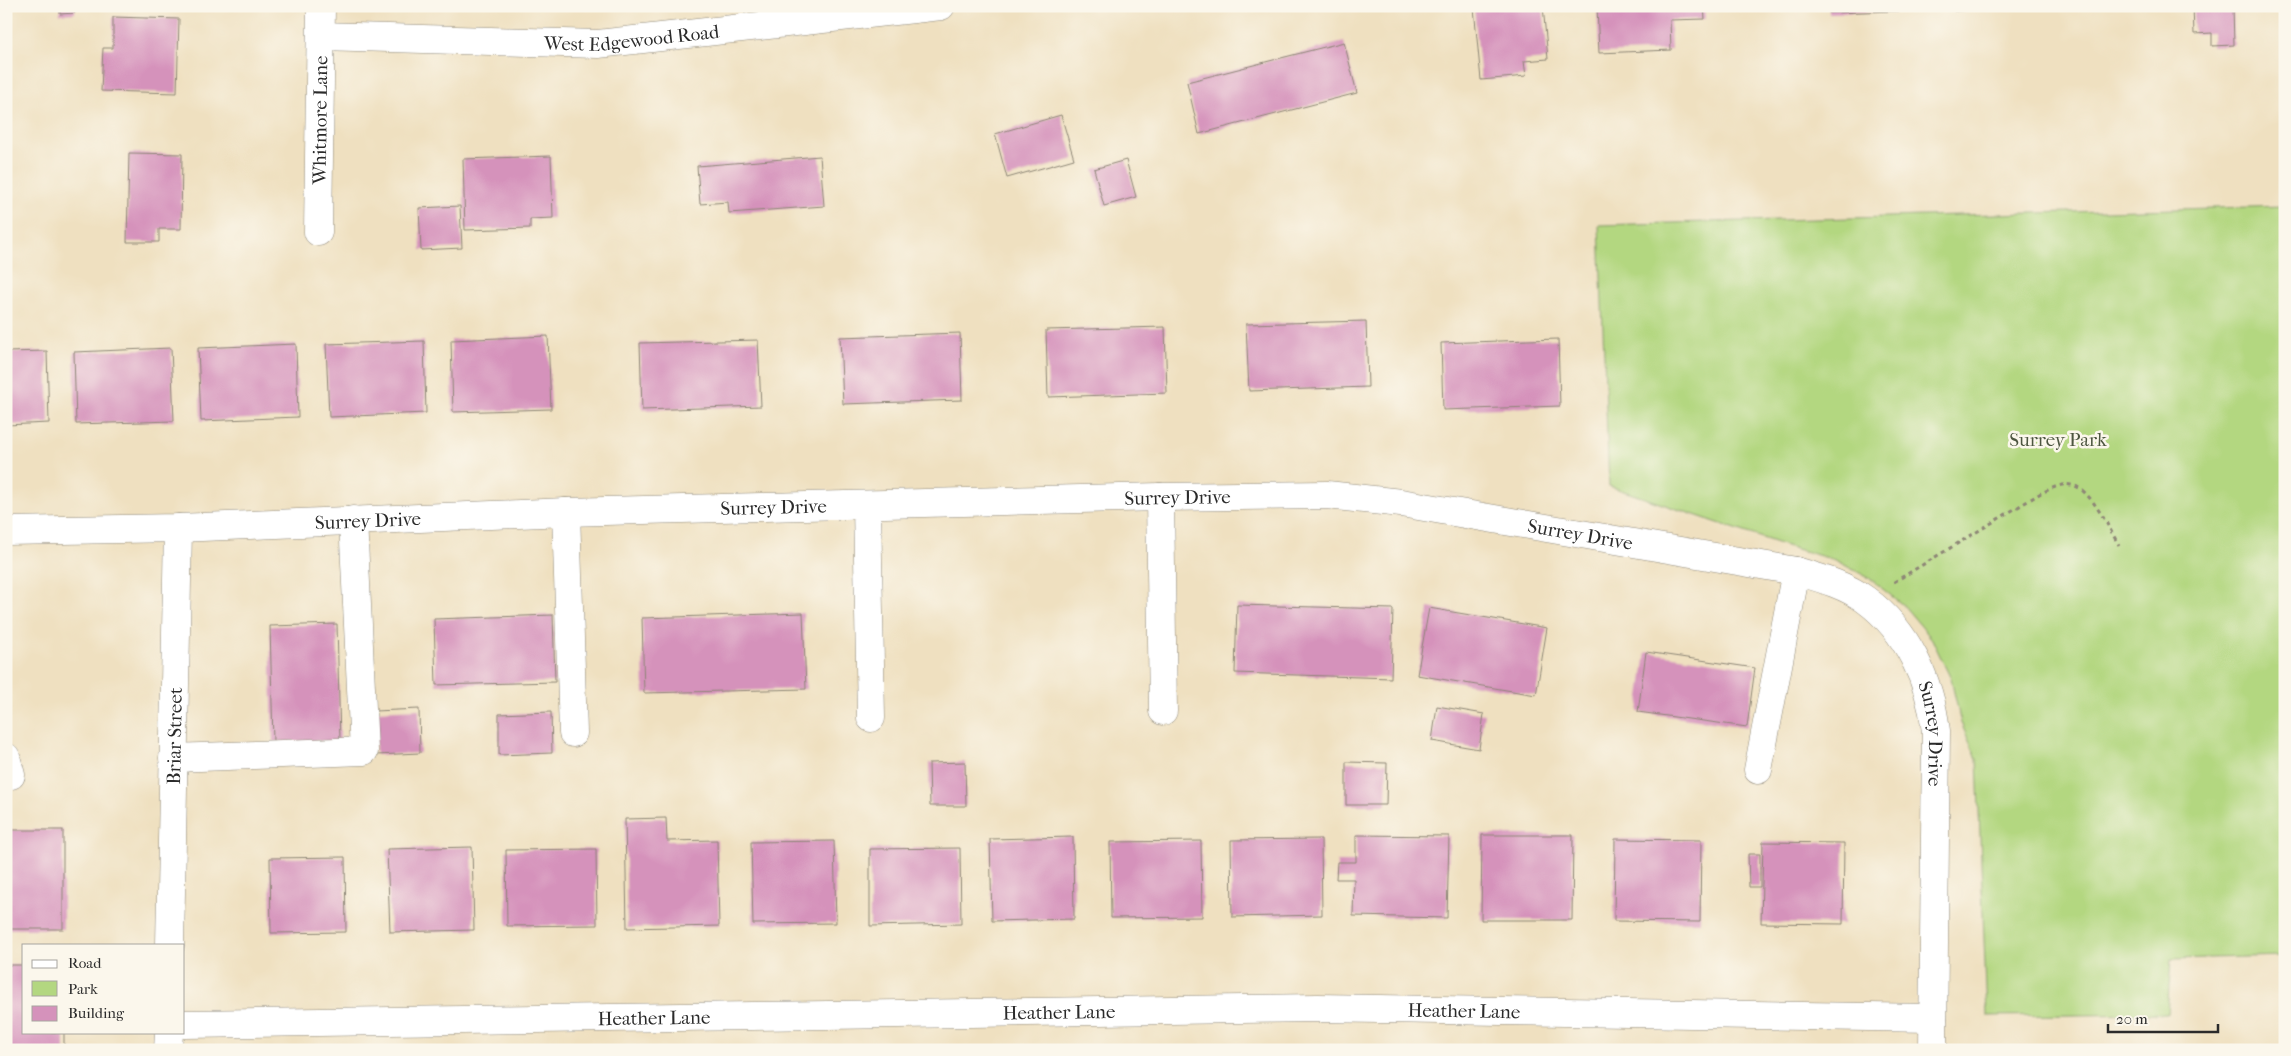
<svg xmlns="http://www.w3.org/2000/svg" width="2291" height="1056" font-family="'IM FELL French Canon',serif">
  <rect width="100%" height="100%" fill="#fbf7ec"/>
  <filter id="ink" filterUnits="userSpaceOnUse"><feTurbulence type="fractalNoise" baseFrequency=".02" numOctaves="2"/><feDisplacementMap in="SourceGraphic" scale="10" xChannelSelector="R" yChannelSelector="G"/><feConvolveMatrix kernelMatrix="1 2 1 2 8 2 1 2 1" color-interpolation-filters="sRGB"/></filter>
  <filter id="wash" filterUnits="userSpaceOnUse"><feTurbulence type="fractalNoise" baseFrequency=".0096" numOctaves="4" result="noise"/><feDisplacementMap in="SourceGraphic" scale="20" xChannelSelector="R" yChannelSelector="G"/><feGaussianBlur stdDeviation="1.12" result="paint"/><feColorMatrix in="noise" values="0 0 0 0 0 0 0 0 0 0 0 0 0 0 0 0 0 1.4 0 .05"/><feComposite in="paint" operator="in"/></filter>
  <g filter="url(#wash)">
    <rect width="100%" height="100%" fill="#efe0c0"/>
    <polygon fill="#b3d780" stroke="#6f8156" points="2285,206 2285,956 2171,959 2167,1014 1987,1016 1977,759 1961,723 1951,679 1932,639 1904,606 1869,578 1835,560 1786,546 1609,486 1599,225"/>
    <g id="blocks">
      <g fill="#d592bb">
        <polygon points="60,6 75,6 75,13 60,14"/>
        <polygon points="1488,6 1543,6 1548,59 1524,61 1526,76 1481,80 1474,8"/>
        <polygon points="1597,6 1704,6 1705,19 1670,20 1671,50 1599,53"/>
        <polygon points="1829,6 1898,6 1898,11 1829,13"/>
        <polygon points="1954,6 2023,6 2023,8 1954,11"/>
        <polygon points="2193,6 2233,6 2234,45 2212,46 2212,33 2194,34"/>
        <polygon points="113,17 179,19 177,93 101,91 103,48 113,48"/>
        <polygon points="1344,42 1357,93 1199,134 1187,82"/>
        <polygon points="1061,115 1074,159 1007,178 995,134"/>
        <polygon points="129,153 182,154 181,229 159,229 159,242 127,242"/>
        <polygon points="551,156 553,218 530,219 530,228 465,230 463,159"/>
        <polygon points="820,156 824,206 729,213 728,202 700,204 697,166"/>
        <polygon points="1126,160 1136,197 1104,206 1094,169"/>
        <polygon points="460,206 462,248 421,250 419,208"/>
        <polygon points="1366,321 1368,387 1249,391 1246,324"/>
        <polygon points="1165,327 1167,393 1048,397 1046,330"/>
        <polygon points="960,333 962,400 843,404 840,337"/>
        <polygon points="548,336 551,409 453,412 451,340"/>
        <polygon points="1558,339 1560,406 1443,410 1441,343"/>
        <polygon points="758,340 761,406 642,410 640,343"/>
        <polygon points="424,341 426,413 329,417 326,344"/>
        <polygon points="296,344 298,417 201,421 198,348"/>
        <polygon points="171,348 174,421 76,424 74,352"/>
        <polygon points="47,351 49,423 6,425 6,352"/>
        <polygon points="1237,605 1393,609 1391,678 1235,673"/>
        <polygon points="1429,608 1547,628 1536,695 1417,675"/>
        <polygon points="803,613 806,689 644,693 642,618"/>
        <polygon points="553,615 555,682 436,685 434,619"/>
        <polygon points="337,624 340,741 273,742 270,626"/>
        <polygon points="1646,652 1755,668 1747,727 1638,712"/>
        <polygon points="1437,706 1484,714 1479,749 1432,741"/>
        <polygon points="419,709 420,753 376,755 375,711"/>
        <polygon points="551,712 552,753 499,755 499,714"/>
        <polygon points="965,762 966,806 930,806 929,763"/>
        <polygon points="1346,762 1387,763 1386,805 1346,805"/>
        <polygon points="666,818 667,841 717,840 719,926 627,928 625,819"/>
        <rect x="6" y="830" width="57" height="99"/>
        <polygon points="1356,835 1449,836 1447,918 1353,916 1354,879 1336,879 1337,862 1356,862"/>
        <polygon points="1482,835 1573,835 1572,920 1481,920"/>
        <polygon points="1073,837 1074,919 992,921 990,839"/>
        <polygon points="1321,839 1322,915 1232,917 1231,840"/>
        <polygon points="1615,839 1701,840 1700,922 1614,921"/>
        <polygon points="834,841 836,923 753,924 751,842"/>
        <polygon points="1201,841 1202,917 1111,918 1110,842"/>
        <polygon points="1763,842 1844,843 1843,924 1761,923"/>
        <polygon points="472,847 474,930 390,932 387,849"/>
        <polygon points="960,848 961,924 870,926 870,849"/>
        <polygon points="596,849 597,925 507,926 506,850"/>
        <polygon points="1748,854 1760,854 1760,887 1749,887"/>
        <polygon points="345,857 346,932 271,933 270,858"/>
        <polygon points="6,965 24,965 24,1032 64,1032 64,1050 6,1050"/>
      </g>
    </g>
  </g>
  <g filter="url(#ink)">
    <use href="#blocks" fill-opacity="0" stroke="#8d8676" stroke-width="1"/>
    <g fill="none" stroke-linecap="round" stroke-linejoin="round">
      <defs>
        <g id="minor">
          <path id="s1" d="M321,36L598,44L941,6"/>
          <path id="s2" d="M318,232L321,6"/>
          <polyline points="1160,497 1163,711"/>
          <polyline points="867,505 871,718"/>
          <polyline points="566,512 573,733"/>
          <path id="s3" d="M6,531L178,528L566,512L1160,497L1327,495L1401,503L1796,571C1820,578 1846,585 1866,600C1908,631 1930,681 1936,731L1933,1050"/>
          <polyline points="6,757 11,775"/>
          <polyline points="173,758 364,751 353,520"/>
          <polyline points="1758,770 1796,571"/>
          <path id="s4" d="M170,945L178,528"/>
          <path id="s5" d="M184,1024L1318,1008L1933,1018"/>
          <polyline points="168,1050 169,1032"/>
        </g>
      </defs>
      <use href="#minor" stroke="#8d8676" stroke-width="29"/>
      <path stroke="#8d8676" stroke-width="3" stroke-dasharray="4 4" stroke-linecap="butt" d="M1894,582L2041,493C2051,489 2061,483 2071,485C2090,487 2109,529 2119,545"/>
      <use href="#minor" stroke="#fff" stroke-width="28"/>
    </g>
  </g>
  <g text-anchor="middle" stroke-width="5" stroke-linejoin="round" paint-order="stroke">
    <g font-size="19" fill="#2b2b2b" stroke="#fbf7ec">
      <text dy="7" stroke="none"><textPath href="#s1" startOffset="311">West Edgewood Road</textPath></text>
      <text dy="7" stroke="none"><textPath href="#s2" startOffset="112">Whitmore Lane</textPath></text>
      <text dy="7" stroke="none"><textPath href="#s3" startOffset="1172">Surrey Drive</textPath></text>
      <text dy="7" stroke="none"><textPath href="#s3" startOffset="768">Surrey Drive</textPath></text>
      <text dy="7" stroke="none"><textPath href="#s3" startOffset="362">Surrey Drive</textPath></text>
      <text dy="7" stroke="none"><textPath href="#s3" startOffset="1578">Surrey Drive</textPath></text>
      <text dy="7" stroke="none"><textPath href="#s3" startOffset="2028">Surrey Drive</textPath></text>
      <text dy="7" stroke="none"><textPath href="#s4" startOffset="209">Briar Street</textPath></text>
      <text dy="7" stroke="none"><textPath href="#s5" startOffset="1280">Heather Lane</textPath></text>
      <text dy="7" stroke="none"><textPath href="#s5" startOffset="875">Heather Lane</textPath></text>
      <text dy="7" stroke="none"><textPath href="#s5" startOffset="470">Heather Lane</textPath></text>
    </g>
    <g font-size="19" fill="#4d5640" stroke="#fbf7ec">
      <text x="2058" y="446">Surrey Park</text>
    </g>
  </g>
  <rect width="2291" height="1056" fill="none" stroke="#fbf7ec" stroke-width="25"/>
  <rect x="22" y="944" width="162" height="90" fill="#fbf7ec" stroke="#a8a59f"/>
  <rect x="32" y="960" width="25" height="8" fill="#ffffff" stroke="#a8a59f"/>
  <text x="68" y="968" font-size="15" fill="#2b2b2b">Road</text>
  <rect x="32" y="981" width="25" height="15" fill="#b3d780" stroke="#a8a59f"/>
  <text x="68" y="994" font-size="15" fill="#2b2b2b">Park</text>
  <rect x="32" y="1006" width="25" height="15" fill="#d592bb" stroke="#a8a59f"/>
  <text x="68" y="1018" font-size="15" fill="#2b2b2b">Building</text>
  <path d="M2108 1024v8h110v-8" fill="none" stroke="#2b2b2b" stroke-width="2.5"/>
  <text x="2116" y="1024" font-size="15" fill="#2b2b2b" stroke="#fbf7ec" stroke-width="4" paint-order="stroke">20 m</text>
</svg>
